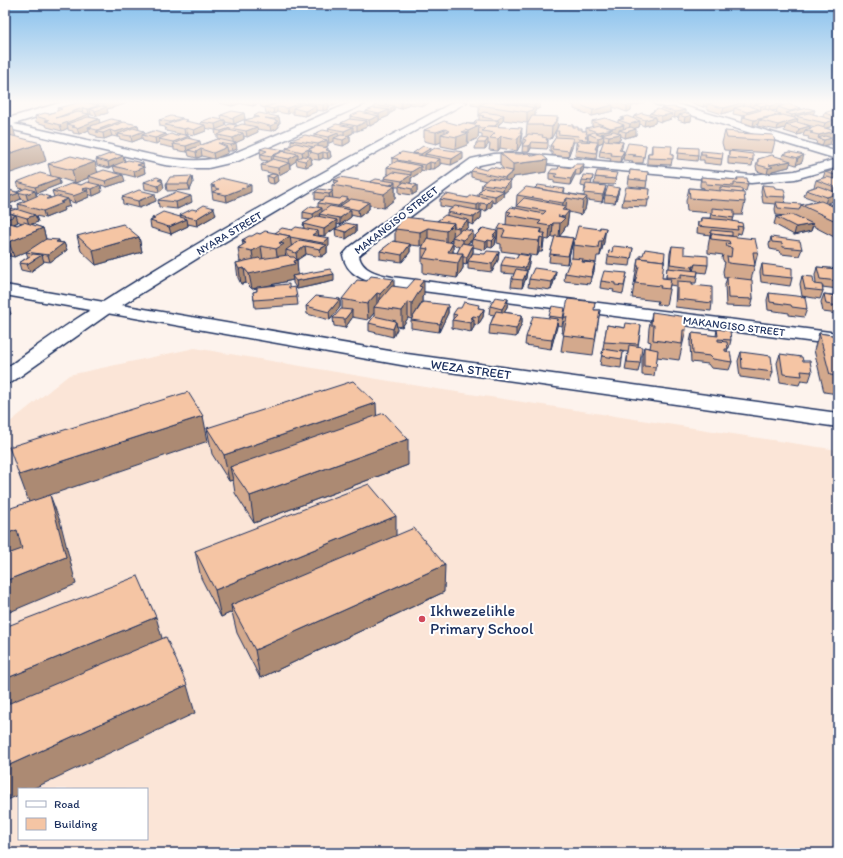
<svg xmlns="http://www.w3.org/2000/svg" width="843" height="858" font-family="Itim,sans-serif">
  <rect width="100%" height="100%" fill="#fdf3ed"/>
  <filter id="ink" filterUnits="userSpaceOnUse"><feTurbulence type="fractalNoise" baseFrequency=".025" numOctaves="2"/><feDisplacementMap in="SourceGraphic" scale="8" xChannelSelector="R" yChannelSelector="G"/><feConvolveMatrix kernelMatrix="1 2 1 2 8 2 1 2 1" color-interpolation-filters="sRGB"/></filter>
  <g filter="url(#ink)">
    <path fill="#fbe5d7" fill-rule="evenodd" d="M195,348L437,389L838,450V853H5V426L69,375ZM19,789H147V839H19Z"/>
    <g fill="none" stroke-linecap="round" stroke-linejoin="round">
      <defs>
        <g id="street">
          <path d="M63,102H79L78,104L14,124C46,131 78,138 110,145C149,154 190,168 230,155L352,102H366L365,104L238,161L208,168H192L165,165L5,128V119Z"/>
          <path d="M454,102H467L368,157L206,253L111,312L12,382L5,384V369C36,347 67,324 100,304C214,231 334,165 454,102Z"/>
          <path d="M654,102H670L838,152V167L795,179L751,183L514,161L494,162L479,165L362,253L359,256C362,271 379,274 392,277L838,333V345L392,287C372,282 347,279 343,255L350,247L471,159L494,154L514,153L751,175L795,171L837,159L655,104Z"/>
        </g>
        <polygon id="secondary" points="5,285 407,354 838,413 838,427 407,366 5,295"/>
      </defs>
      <use href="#street" stroke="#1b2f5e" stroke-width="3"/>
      <use href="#secondary" stroke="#1b2f5e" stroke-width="3"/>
      <use href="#street" fill="#fff" fill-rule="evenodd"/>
      <use href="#secondary" fill="#fff" fill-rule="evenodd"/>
    </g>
    <g fill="#d3a98d" stroke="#1b2f5e" fill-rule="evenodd">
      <path d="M88,102H127L125,103V104L107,109L108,113L97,116L91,115V114L89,115L90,117L99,119L100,123H121L138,125L139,130L144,131L145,134H166V136H176L180,134L166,131L165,127L160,126L159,120L182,118V119L188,122L201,125V122L222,120L221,115L244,113L245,119L234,124L225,122L226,126H237L245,124L244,120L254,118V116L279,117L280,123H278L279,127L277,128V129L271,131L257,129L258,132L247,137L244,136V139L235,143L237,149L232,151H228V153L214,159L202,156L197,158L189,156L188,152H187L174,150V148L160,145L159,142L156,144L143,141L142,138L132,142L120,139L119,137H117L112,136L104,139L97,138V136L90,134L89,130L79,134L73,133V131L68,130V128L62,131L47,127L46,125L36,122L35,116L49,114L58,111L57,108L88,103ZM205,128L215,130L216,136H218V139L201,145L190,138L185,135L188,134L195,135L206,131Z"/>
      <polygon points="219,102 304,102 304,104 306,105 306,103 308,102 307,102 339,102 339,103 333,106 329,106 329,109 323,111 316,110 316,112 305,116 293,114 293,111 288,114 277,112 274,114 266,113 265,108 261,107 260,103 253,106 242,104 242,103 232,106 219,103"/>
      <polygon points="386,102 430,102 424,106 409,104 409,102 409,104 401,109 394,107 394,111 391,113 389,113 389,116 379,120 379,121 370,126 367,125 367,127 357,131 353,131 353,133 348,136 350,136 350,142 343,146 334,144 334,141 329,143 328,143 328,146 324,148 330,151 331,157 328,159 323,158 319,160 311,159 312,164 306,167 297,165 296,161 290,165 290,169 279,175 262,171 261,165 268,161 261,160 260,149 286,152 286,148 291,146 291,140 314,137 314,134 329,131 328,128 341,125 341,123 350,119 350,116 366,113 366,111 374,108 374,105 386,104"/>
      <path d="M471,102H506L514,103V102H540V108L535,110V116L557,127H573L582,131H586V128L592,127V121L618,123V120L621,119V118L633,119L634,116L649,115L650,113L652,112L653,111L660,110L661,108L685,110V113L691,121L684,122L678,120L679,117L674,118L671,117V119L661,122L655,120V123L644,126L640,124L639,127L635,128L636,135L625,138L621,136L620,140L613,141L623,142L621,150L624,151L623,157L620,162L610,161L611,159L599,157L600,151L604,141H603V142L598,144L596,159L575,156L576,144L577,142H573V144L568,157L552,155V152H550V146L556,137H555L556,130L551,139H547V140H548V146L547,149L531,148L529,152H522L523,139L526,137L527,125L528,122L527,123L503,120V121L499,124L498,127L522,133L521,144L517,151L500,148L498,151L489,150L490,144H488L485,149H475L476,143L482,138V134L478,133V138L467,143V145L456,149L441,146V142L436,144L424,141V130L467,124H474V122L479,120V106L471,105ZM588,135V140L594,142H587Z"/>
      <polygon points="565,102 645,102 644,103 632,106 631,110 627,112 613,107 613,111 592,116 574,109 574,106"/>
      <path d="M692,102H777L781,106L801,108V110L823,117L824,113L838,112V122H834L833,126L826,128L835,131L834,136L838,134V147L830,144L822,146L816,144L817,141L808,139L809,137L803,136L804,133L797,135L784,131L785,128L777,130L757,126L758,124L753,126L742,122L743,116L733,114L734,110L722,114L706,109L707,106L703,107L692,103ZM777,110L776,113L771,111ZM804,124L815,127L810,128V126Z"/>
      <polygon points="725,131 775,141 772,153 724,150 722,143"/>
      <polygon points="646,145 643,163 632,163 633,161 623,160 624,154"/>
      <polygon points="652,145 671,155 673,155 671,165 647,164 647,159 648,153 651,153"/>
      <polygon points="679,147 698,155 697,161 677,159"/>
      <polygon points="431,151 463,159 451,165 440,163 440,165 434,169 430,169 425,171 421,170 421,172 411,178 411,182 409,183 417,185 417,192 412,195 399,193 399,187 395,187 395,199 384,208 369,205 369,209 359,217 351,215 351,217 340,225 337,224 337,227 324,236 318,235 329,246 327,247 327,253 321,257 306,254 297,260 298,275 334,281 297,289 293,283 293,280 265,286 290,288 297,297 298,305 255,308 253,292 257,291 257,288 252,289 246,283 241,284 238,278 236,263 240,262 238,248 243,245 242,240 260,234 275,233 304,228 303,224 310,220 303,219 303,212 318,208 318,203 322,200 315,199 315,192 332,191 332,185 335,184 334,180 370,182 384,180 384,178 389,174 387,174 387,167 392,164 392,158 413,154 413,153"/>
      <polygon points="701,151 722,159 721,165 704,163 704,160 699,160"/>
      <polygon points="729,151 753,160 752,166 728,164 728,158"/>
      <polygon points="790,152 802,162 796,165 790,163 789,167 772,171 771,173 767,174 757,171 756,166 758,159 782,158 783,154"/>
      <path d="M500,153L546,172L513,177V178L509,181H510V188L503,194V197L495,203L492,202V206L486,211L480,210H479L481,218L473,225L468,223V227L465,230L473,238H497L496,239L495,245L492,248L488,247L485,250L473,247V252L470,258L485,254L499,252L498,260L492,272L468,269V262L466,265L463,264V268L457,278L423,273V263H422V248L424,244L420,246L410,245V252L402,262L380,259V251L395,241V229L437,221L447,215V212L452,208L440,206V199L468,198L478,196V193L481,190L482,184L486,181L471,177V171L504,170L500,165ZM452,239V242H449ZM472,240L471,244H467ZM453,245L460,247L457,253L453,252Z"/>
      <polygon points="123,156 125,161 144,167 145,173 135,177 115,172 113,166 109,168 97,165 96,159"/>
      <path d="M48,164L98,172L125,181L107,187L101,185L102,192L93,196L88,194L89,197L75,203L69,201L70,206L64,208L65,210L45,218L36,216L38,222L30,224L43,228L46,239L59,242L64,243L67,250L50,262L43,261L44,262L30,272L21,270L19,263L28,257L26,252L29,250L14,257L10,256L8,257L9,259L5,260L6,213L5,210V206L14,209H19L18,204L26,201L21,199L5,206V189L17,192L23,189L19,188L17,182L51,176ZM59,178L75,183L88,178L90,183L52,191L54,197L51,198L50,197L37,196L36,193H37L60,184ZM17,221L22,223L17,225L14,224L18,222Z"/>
      <polygon points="584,164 583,171 580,175 575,175 570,185 554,183 554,180 549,179 549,173 558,169 572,168"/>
      <polygon points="630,170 648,172 646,188 628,186"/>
      <polygon points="838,170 838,192 837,192 838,193 838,195 837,200 826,203 833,205 833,203 838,201 838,239 813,226 811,231 794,235 774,224 776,217 786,216 776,215 775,209 776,204 763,203 761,191 762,185 775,188 786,197 784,203 801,205 818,201 804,196 806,190 814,187 816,180 823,178 825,172"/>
      <polygon points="272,174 278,181 274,184 268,183 267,176"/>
      <polygon points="192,176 193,183 190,190 167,191 166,184"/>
      <polygon points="593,176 591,185 605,193 602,202 587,200 585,210 581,215 569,212 567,225 564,229 563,232 559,236 573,238 572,245 567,264 549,262 550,254 555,237 552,237 549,240 544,239 543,248 542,252 539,252 537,256 501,251 501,244 497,243 498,229 506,225 507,211 516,208 517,195 535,188 565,189 564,193 584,196 585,187 581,186 582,180"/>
      <polygon points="595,177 616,179 614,185 594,184"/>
      <polygon points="701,177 737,180 737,178 748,184 746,191 742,190 745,202 742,215 734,215 733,221 743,227 741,234 737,233 736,237 758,252 751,280 753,299 751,307 726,306 725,284 727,278 724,278 723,271 725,262 724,262 722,258 723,255 708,253 708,247 710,235 697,233 698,222 700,222 701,218 710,218 711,213 687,211 686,201 689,188 704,189 704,188 700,187 700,184"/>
      <polygon points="162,179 164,188 159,192 145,189 144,182"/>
      <polygon points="211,185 251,192 227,202 213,199"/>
      <polygon points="619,188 618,194 615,203 604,202 605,195"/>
      <polygon points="650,189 647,207 622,206 623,199"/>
      <polygon points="122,197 156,201 139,208 123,204"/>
      <polygon points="158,200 192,202 177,209 159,207"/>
      <polygon points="180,215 216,215 197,226 188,224 188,226 171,234 151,228 150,221 152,220 152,218 181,217"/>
      <polygon points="356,225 356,232 346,239 336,237 335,229"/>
      <polygon points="600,227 604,242 600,256 597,256 596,263 583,261 583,262 595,263 594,271 590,284 564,281 565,273 572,258 573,245 600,229"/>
      <polygon points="77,236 139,237 142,252 96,265 81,251"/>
      <polygon points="771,237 802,249 799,256 781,254 780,251 770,249 769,245"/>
      <polygon points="672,246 684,254 708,265 706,273 698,272 696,283 692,283 692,285 712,303 711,311 675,307 676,286 670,285 666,305 657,304 658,301 632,298 638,258 662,278 666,278 667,268 669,268 670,253"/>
      <polygon points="633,248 630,266 607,264 609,251 612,252"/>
      <polygon points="530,256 529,263 527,271 526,278 522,288 511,287 512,279 514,274 501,273 501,265 517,258"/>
      <polygon points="762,264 792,278 790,286 761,282 760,272"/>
      <polygon points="817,267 838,269 838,289 822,287 823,291 820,299 802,296 800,284 802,276 814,284 816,284 815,275"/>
      <polygon points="627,273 623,294 613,292 614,290 600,288 601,281"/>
      <polygon points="555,278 551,290 528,287 529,279"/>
      <polygon points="394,286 424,295 422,297 422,302 416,313 448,305 448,313 439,332 411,328 411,320 412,319 408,318 402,327 396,326 397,329 393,337 369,331 369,323 374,317 374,313 368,320 352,317 352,318 345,328 334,326 333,318 342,309 342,299"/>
      <polygon points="834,292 838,292 838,314 823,312 821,302 824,294 833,295"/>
      <polygon points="769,293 807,309 804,317 789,315 789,313 768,310 767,300"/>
      <polygon points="340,299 340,307 330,320 307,314 306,306"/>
      <polygon points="508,299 507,307 504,312 522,315 522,323 516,337 489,334 490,325 494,315 489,314 490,306"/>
      <polygon points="479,308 484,309 483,317 478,325 474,324 474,327 471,332 452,328 452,320 453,319 453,314"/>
      <polygon points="594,310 600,310 593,355 561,351 564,333 562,333 564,317"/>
      <polygon points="652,312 686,330 679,360 657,357 654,376 642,375 642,355 644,347 650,348 651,342 648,341 649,328"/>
      <polygon points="549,316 564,316 562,326 557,325 551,349 525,345 526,337 549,318"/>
      <polygon points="607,325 625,328 641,325 638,347 640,363 638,372 625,370 628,352 620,351 623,352 621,368 600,365"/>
      <polygon points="717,329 731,340 729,348 728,348 727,352 732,362 729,370 711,368 708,364 691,362 690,342 692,333 716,336"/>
      <polygon points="819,333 838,336 838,394 824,392 814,350"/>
      <polygon points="741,352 773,372 770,381 740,377 738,361"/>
      <polygon points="780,354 812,372 809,381 801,380 799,385 780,382 777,363"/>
      <polygon points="376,416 408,465 254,523 235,493 233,480 229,481 212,454 207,428"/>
      <polygon points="396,536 444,592 260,678 237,633 232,612 221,617 201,578 195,551"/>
    </g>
    <g fill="#ac8a73" stroke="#1b2f5e">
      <polygon points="111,102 127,102 125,103 125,104 107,109 108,113 97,116 95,111 90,109 91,114 89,115 91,120 67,124 68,128 62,131 60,125 89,114 88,109 99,105 100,109 104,108 103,104"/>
      <polygon points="232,102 242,102 242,103 232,106"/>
      <polygon points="253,102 260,102 260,103 253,106"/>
      <polygon points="277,102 283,102 277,107 277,112 274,114 272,104"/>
      <polygon points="299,102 304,102 304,105 293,108 293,111 288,114 287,108 299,103"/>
      <polygon points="328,102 329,109 323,111 323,105"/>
      <polygon points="332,102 339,102 339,103 333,106"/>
      <polygon points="403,102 409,102 409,104 401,109 401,103"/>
      <polygon points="424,102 430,102 424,106"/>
      <polygon points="540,102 540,108 535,110 535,119 527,123 527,112 534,109 534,105"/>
      <polygon points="624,102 645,102 644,103 632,106 631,110 627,112 627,106"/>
      <polygon points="704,102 717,102 707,104 707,106 703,107"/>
      <polygon points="744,102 743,108 734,108 734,110 722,114 724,108"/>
      <polygon points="750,102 776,102 755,104 754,106 749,107"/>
      <polygon points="782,103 780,108 778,107 777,110 768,112 770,106"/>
      <polygon points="613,105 613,111 592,116 593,110"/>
      <polygon points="766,105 765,111 760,112 761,106"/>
      <polygon points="316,106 316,112 305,116 305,111"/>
      <polygon points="394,106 394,111 391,113 391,108"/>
      <polygon points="82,108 83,113 56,118"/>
      <polygon points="801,108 800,113 815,110 813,115 795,116 794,120 791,121 792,115 789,114 790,111"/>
      <polygon points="759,109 758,114 746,117 747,112"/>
      <polygon points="389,110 389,116 379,120 379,114"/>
      <polygon points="685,110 684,116 679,115 679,117 674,118 675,112"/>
      <polygon points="244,113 245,119 234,124 233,118"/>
      <polygon points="672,114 671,119 661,122 661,116"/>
      <polygon points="781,114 780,120 759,120 758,124 753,126 754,120"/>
      <polygon points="504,115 503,121 499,124 498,127 495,132 495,126 496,125 497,120"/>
      <polygon points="692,115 691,121 684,122 685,117"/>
      <polygon points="379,116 379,121 370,126 369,120"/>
      <polygon points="279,117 280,123 278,123 279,127 277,128 277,129 271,131 270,126 274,123 274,119"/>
      <polygon points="558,117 557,128 551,139 552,127"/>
      <polygon points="656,117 655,123 644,126 645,120"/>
      <polygon points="182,118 183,123 171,127 170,122"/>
      <polygon points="99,119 100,125 92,127 88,127 89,130 79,134 77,128"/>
      <polygon points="798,119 796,125 786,125 785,128 777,130 778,125"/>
      <polygon points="225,120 226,126 216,130 215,124"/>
      <polygon points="834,120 833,126 823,129 825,123"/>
      <polygon points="121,121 122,127 110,130 112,136 104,139 103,133 98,132 97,130"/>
      <polygon points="367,121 367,127 357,131 357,126"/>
      <polygon points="640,121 639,127 629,130 630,124"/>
      <polygon points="138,125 139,131 118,134 119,137 117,137 115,132"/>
      <polygon points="205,125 206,131 195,135 194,130"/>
      <polygon points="624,125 623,131 619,130 619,132 612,133 601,134 601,137 604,136 603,142 598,144 597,149 595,153 595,149 598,143 598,138 597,137 597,132 610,130 611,128"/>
      <polygon points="479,126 478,138 468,143 468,131"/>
      <polygon points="810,126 809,131 805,130 804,133 797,135 799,129"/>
      <polygon points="13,127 16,138 5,142 5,129"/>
      <polygon points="257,127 258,132 247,137 246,131"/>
      <polygon points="353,127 353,133 344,137 344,131"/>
      <polygon points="187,128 188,134 185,135 184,129"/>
      <polygon points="230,128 231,134 221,136 221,131"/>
      <polygon points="522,128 521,144 517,151 518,139 520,133"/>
      <polygon points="445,129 445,135 441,134 441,142 436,144 436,132"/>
      <polygon points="636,129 636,135 625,138 626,132"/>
      <polygon points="465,130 465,134 468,133 467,145 456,149 457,137 462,132"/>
      <polygon points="144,131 145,136 142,135 142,138 132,142 131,136"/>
      <polygon points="835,131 834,136 822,140 818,138 819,135"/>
      <polygon points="243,133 244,139 233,144 233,138"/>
      <polygon points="338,133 339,139 334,138 334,141 329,143 328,137"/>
      <polygon points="166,134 167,139 159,139 159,142 156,144 155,138"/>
      <polygon points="621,134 620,140 608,142 609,136"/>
      <polygon points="189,136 190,142 173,144 174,148 173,142"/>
      <polygon points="350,136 350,142 343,146 343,140"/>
      <polygon points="501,136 500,148 498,151 498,139"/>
      <polygon points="573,138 573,144 568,157 569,151"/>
      <polygon points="832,138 830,144 822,146 824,140"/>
      <polygon points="488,139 488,145 485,149 485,143"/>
      <polygon points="327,140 328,146 318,150 318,144"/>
      <polygon points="200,141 201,147 188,150 188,152 187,152 186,146"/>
      <polygon points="531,142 531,148 529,152 529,146"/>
      <polygon points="623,142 622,148 618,156 619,150"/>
      <polygon points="41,143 46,161 5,175 5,155"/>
      <polygon points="236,143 237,149 232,151 231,145"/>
      <polygon points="227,147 228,153 214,159 213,153"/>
      <polygon points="313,147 313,153 312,151 308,150 309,155 303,158 302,152"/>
      <polygon points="328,148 328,152 330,151 331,157 328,159 327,153 326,150"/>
      <polygon points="431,148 431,154 425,154 425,157 421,160 421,154"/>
      <polygon points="201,149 202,156 197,158 196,152"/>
      <polygon points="285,150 285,156 273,156 274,161 272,162 271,156"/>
      <polygon points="624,151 623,157 620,162 621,156"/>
      <polygon points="323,152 323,158 319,160 318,154"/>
      <polygon points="463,152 463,159 451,165 452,159"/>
      <polygon points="298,154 298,159 296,159 296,161 290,165 289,159"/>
      <polygon points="804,155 802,162 796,165 798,158"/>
      <polygon points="123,156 125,162 113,166 109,168 108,162"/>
      <polygon points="311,157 312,164 306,167 305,161"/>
      <polygon points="440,159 440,165 434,169 434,163"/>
      <polygon points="548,160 546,172 513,177 513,178 505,185 505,178 513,172 513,164"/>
      <polygon points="791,161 789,167 772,171 771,173 767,174 769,165"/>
      <polygon points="95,162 98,174 88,176 88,178 75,183 72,170"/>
      <polygon points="430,162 430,169 425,171 425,165"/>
      <polygon points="143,163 145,173 135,177 134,171 137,165"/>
      <polygon points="289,163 290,169 279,175 278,168"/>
      <polygon points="584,164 583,171 580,175 581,169"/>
      <polygon points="421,166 421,172 411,178 411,182 403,187 402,187 402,181 411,175 411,172"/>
      <polygon points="576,169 575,175 570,185 571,179"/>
      <polygon points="123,175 125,181 107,187 105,181"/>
      <polygon points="277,175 278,181 274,184 273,178"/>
      <polygon points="192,176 193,183 190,190 188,184"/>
      <polygon points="59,178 60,184 37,193 35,187"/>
      <polygon points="162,179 164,188 159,192 158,186 158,180"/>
      <polygon points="510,181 510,188 503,194 504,187"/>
      <polygon points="395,182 395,199 384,208 384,194 383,190"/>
      <polygon points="100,185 102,192 93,196 92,189"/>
      <polygon points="251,185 251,192 227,202 226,195"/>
      <polygon points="417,185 417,192 412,195 412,189"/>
      <polygon points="606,186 605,193 602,202 603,195"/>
      <polygon points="838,186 838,192 833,194 835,187"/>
      <polygon points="87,188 89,197 75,203 73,196 82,189"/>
      <polygon points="619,188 618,194 615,203 616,196"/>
      <polygon points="35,191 37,198 28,201 26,194"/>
      <polygon points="504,191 503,197 495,203 495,196"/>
      <polygon points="332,192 333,199 330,201 329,194"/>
      <polygon points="19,193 21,199 5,206 5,198"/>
      <polygon points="838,193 837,200 825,204 827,197"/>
      <polygon points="155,194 156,201 139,208 138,201"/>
      <polygon points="191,196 192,202 177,209 176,202"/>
      <polygon points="587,197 585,210 581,215 583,201"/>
      <polygon points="348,198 349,205 340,206 340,212 338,213 338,206"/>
      <polygon points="567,198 565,215 569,211 567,225 564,229 563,232 559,237 560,223 563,220 564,217 561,216 563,203"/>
      <polygon points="68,199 70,206 64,208 65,210 45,218 43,211"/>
      <polygon points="492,199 492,206 486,211 487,204"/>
      <polygon points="369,202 369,209 359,217 358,210"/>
      <polygon points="480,203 480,210 477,212 477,205"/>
      <polygon points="214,208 216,215 197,226 196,219"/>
      <polygon points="322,208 322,214 319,214 320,217 314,221 313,214"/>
      <polygon points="351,210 351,217 340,225 340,218"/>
      <polygon points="482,211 481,218 473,225 474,217"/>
      <polygon points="16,215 18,222 5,228 5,220"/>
      <polygon points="35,215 38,222 29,225 27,218"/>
      <polygon points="187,219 188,226 171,234 169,227"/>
      <polygon points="337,220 337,227 324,236 324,229"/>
      <polygon points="468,220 468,227 459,235 459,228"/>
      <polygon points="454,223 453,237 452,237 452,239 446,245 446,231"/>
      <polygon points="553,223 552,237 549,240 550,226"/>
      <polygon points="813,224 811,231 794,235 796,227"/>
      <polygon points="356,225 356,232 346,239 346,232"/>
      <polygon points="43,228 47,243 14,257 9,242"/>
      <polygon points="428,228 428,243 420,246 420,232"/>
      <polygon points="606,228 604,242 600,256 602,241"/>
      <polygon points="542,229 541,237 540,237 539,252 537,256 539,241 540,233"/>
      <polygon points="318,231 319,238 312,235"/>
      <polygon points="473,231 473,239 463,247 463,240"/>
      <polygon points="497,231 497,238 496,239 495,245 492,248 493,235"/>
      <polygon points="545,233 543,248 542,252 543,238"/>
      <polygon points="290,236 292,250 286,250 286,254 285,255 297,260 296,253 305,246 306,254 297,260 298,275 292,276 293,280 252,289 249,274 244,268 246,283 241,284 239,269 254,264 252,251 261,246 263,260 278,262 276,249 279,243"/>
      <polygon points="139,237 142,252 96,265 93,250"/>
      <polygon points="329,238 329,246 327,247 327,253 321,257 320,249 324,247 323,243"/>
      <polygon points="573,238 572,245 567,264 568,256"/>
      <polygon points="59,240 60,246 64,243 67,250 50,262 48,255 56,242"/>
      <polygon points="488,240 488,247 485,250 486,242"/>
      <polygon points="5,241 6,241 10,256 8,257 9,259 5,260"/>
      <polygon points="453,243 453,257 448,252"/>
      <polygon points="410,244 410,252 402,262 402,255"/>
      <polygon points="473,245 473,252 466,265 467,257"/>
      <polygon points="499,252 498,260 492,272 492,264"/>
      <polygon points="463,253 463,268 457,278 458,263"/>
      <polygon points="42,255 44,262 30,272 27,264"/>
      <polygon points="530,256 529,263 525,276 525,268"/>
      <polygon points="595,263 594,271 590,284 591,277"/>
      <polygon points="695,264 693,271 691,275 693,267"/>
      <polygon points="527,271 526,278 522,288 523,280"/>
      <polygon points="556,271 555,278 551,290 552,282"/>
      <polygon points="334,274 334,281 297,289 296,281"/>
      <polygon points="394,279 394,294 380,308 380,294"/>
      <polygon points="424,280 424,295 422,297 422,302 412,319 412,303 419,286"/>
      <polygon points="377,293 377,307 374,307 374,313 368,320 367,304"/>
      <polygon points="340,299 340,307 330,320 329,312"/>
      <polygon points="508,299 507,307 501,317 502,309"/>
      <polygon points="408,302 408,318 402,327 402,311"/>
      <polygon points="448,305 448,313 439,332 440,324"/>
      <polygon points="8,306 11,314 5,317 5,308"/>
      <polygon points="484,309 483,317 478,325 479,317"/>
      <polygon points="352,310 352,318 345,328 345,319"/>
      <polygon points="522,315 522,323 516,337 516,329"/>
      <polygon points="473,316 472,322 474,319 474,327 471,332 471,323 470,319"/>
      <polygon points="558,319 557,327 551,349 552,340"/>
      <polygon points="396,321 397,329 393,337 393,329"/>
      <polygon points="376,403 377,429 230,467 233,480 229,481 224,455"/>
      <polygon points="203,416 208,441 50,495 60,521 76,584 5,614 5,581 66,557 29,502 19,475"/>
      <polygon points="408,439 408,465 254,523 250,496"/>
      <polygon points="396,516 396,542 231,605 232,612 221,617 215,590"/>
      <polygon points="17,530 28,558 5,566 5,534"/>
      <polygon points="445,565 444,592 260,678 255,650"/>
      <polygon points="156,617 164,645 5,713 5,679"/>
      <polygon points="187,685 195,713 32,789 19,789 19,795 5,801 5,767"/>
    </g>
    <g fill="#f5c5a4" stroke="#1b2f5e">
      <polygon points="82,102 99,105 88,109 82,108 56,118 78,112 89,114 60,125 45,121 49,120 35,116 45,113 49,114 62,109 57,108"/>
      <polygon points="94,102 111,102 103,104"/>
      <polygon points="262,102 277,102 272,104"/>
      <polygon points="283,102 296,102 300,103 287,108 277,107 273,109 265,107"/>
      <polygon points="309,102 328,102 326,103 328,103 323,105 306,103"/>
      <polygon points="487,102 500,102 536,108 527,112 479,105"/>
      <polygon points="501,102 506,102 527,105 524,106"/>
      <polygon points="519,102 540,102 534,105"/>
      <polygon points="580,102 606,102 613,105 593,110 575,103"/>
      <polygon points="615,102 624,102 632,105 627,106"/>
      <polygon points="716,102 744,102 724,108 707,104"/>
      <polygon points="762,102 777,102 782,103 770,106 766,105 761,106 755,104"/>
      <polygon points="378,103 394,106 391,108 374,105"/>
      <polygon points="303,104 316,106 305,111 293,108"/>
      <polygon points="788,104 801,108 790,111 778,107"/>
      <polygon points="746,105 759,109 747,112 734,108"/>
      <polygon points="101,106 107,107 95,111 90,109"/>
      <polygon points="674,107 685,110 675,112 661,108"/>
      <polygon points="374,108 389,110 379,114 366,111"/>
      <polygon points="808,108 815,110 792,115 786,113"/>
      <polygon points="658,109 672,114 661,116 650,113 655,111 653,111"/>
      <polygon points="765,109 781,114 754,120 743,117 746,116 743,115"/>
      <polygon points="833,110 838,112 838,117 824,113"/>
      <polygon points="232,111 244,113 233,118 221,115"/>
      <polygon points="360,112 379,116 369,120 350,116"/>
      <polygon points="483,112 504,115 497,120 482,117 484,116 479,115"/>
      <polygon points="259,113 279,117 274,119 265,118 278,121 274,123 277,123 270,126 244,120 259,117 254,116"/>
      <polygon points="642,113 656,117 645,120 634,116"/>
      <polygon points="687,113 692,115 685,117 679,115"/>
      <polygon points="809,113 834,120 825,123 795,116"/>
      <polygon points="783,115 798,119 778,125 759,120"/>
      <polygon points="171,116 182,118 170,122 159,120"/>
      <polygon points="532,116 558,117 552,127 542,126 543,125 527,125"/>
      <polygon points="627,116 640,121 630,124 618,120 624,119 621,118"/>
      <polygon points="88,117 99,119 77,128 72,127 75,126 67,124"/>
      <polygon points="211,118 225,120 215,124 201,122"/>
      <polygon points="605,118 624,125 611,128 592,121"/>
      <polygon points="111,119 121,121 97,130 89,128 92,127 88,127"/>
      <polygon points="182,119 188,120 185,121 205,125 194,130 187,128 184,129 165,125"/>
      <polygon points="349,119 367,121 357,126 341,123"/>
      <polygon points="476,120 499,121 495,126 488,126 485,128 479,128 479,126 467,124 475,124 477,122 474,122"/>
      <polygon points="444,121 459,125 464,123 479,126 468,131 465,130 462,132 468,133 457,137 441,134 449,131 445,129 436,132 424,130"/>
      <polygon points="124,122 138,125 115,132 110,130 103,133 96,132"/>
      <polygon points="797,122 810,126 799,129 786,125"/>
      <polygon points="230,124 237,125 234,127 242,124 257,127 246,131 230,128 221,131 215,130"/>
      <polygon points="336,124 353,127 344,131 328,128"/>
      <polygon points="559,124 573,125 573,127 578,127 578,129 582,129 582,131 587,131 586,134 589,134 585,137 588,137 587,140 578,139 579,136 558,134 559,131 556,131"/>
      <polygon points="5,125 13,127 5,129"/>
      <polygon points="599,125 613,129 597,132 586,128"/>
      <polygon points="487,126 522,128 520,133 522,133 518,139 501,136 498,139 490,138 495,133 482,131"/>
      <polygon points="818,126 835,131 819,135 810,133 813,132 805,130"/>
      <polygon points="631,127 636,129 626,132 619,130"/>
      <polygon points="133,128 144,131 131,136 118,134"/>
      <polygon points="228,130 243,133 233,138 218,135"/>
      <polygon points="323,130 338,133 328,137 314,134"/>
      <polygon points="153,131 166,134 155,138 142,135"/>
      <polygon points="614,131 621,134 609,136 601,134"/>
      <polygon points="725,131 737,132 737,133 773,135 775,141 727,138"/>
      <polygon points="594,132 604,136 598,138 589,134"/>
      <polygon points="5,134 41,143 5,155"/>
      <polygon points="171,134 176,136 180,134 189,136 173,142 159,139"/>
      <polygon points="528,134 543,135 542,137 547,138 546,140 548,140 547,143 531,142 529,146 522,146 526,140 523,139 524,137 526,137"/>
      <polygon points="838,134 838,140 829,138"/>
      <polygon points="305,135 327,140 318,144 291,140"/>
      <polygon points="341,135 350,136 343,140 334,138"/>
      <polygon points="825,136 832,138 824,140 818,138"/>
      <polygon points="556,137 573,138 569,151 552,149 553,146 550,146"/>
      <polygon points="187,138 200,141 186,146 173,144"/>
      <polygon points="480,138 488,139 485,143 476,143"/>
      <polygon points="218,139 236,143 231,145 218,143 227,147 213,153 201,149 196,152 188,150"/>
      <polygon points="604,140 623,142 619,150 624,151 621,156 611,155 612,153 600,151"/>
      <polygon points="578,141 598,142 595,149 597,149 596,153 576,150 579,144 576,144"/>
      <polygon points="296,143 313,147 302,152 286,148"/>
      <polygon points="628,143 646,145 644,157 633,156 636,155 624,154"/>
      <polygon points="652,145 672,146 671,155 673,155 673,159 648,158 648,153 652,153"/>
      <polygon points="316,146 328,148 326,150 330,151 327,153 323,152 318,154 310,152 312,151 308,150"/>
      <polygon points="423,146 431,148 421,154 413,153"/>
      <polygon points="266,147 285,150 271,156 261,154 267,151 260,149"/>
      <polygon points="679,147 698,148 698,155 678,153"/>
      <polygon points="435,148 463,152 452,159 425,154"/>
      <polygon points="284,151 298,154 289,159 273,156"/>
      <polygon points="701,151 723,153 722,159 705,157 706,154 701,154"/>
      <polygon points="729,151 753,154 753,160 729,158"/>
      <polygon points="402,152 440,159 434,163 430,162 425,165 397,160 398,159 392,158"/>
      <polygon points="790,152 804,155 798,158 783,154"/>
      <polygon points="112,153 123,156 108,162 96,159"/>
      <polygon points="500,153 520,154 528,153 533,156 541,154 548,160 513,164"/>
      <polygon points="772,155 791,161 769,165 773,167 769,168 758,165 758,159"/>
      <polygon points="71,156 95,162 72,170 48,164"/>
      <polygon points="303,156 311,157 305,161 296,159"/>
      <polygon points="273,159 289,163 278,168 261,165"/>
      <polygon points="128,160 143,163 137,165 144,167 134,171 113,166"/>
      <polygon points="397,161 421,166 411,172 387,167"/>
      <polygon points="575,164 584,164 581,169 576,169 571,179 555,177 557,174 549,173 552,169 558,169 559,166 572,168"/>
      <polygon points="475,167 486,170 491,167 513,171 505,178 471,171"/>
      <polygon points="104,170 123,175 105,181 88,176"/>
      <polygon points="630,170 648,172 647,181 629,179"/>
      <polygon points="838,170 838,176 825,172"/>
      <polygon points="597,171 617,173 615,179 595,177"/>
      <polygon points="393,172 411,175 402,181 384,178"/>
      <polygon points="40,173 59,178 35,187 17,182"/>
      <polygon points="272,174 277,175 273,178 267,176"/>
      <polygon points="583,175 593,176 592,181 582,180"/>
      <polygon points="192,176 188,184 166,184 170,177"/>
      <polygon points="157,177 162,179 158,180 163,182 158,186 144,182"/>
      <polygon points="340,177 395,186 384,194 332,185 339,181 334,180"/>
      <polygon points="701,177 738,180 737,178 747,178 748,184 734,183 734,186 706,184 706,181 701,181"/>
      <polygon points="827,177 838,180 838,186 835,187 816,180"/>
      <polygon points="221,178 251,185 226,195 212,192 219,189 212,187 215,186 211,185"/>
      <polygon points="489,178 510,181 504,187 482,184"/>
      <polygon points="376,179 395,182 390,185 370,182"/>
      <polygon points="87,182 100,185 92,189 87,188 82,189 87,191 73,196 52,191 73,183 81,185"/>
      <polygon points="404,182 417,185 412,189 399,186"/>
      <polygon points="586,184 606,186 603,195 584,193 586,188 585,188"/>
      <polygon points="538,185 565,189 562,193 535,188"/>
      <polygon points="762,185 774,186 775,188 784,189 786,197 765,196"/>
      <polygon points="608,186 619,188 616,196 605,195"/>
      <polygon points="818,186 838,193 827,197 806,190"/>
      <polygon points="484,187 504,191 495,196 478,193"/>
      <polygon points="526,187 587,197 583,201 567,198 563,203 517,195"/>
      <polygon points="626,187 650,189 649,200 623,199"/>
      <polygon points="720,187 742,189 742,193 720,191"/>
      <polygon points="26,188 35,191 26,194 17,192"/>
      <polygon points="689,188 744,193 745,202 690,198"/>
      <polygon points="5,189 19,193 5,198"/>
      <polygon points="319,189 333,191 329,194 315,192"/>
      <polygon points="139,190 155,194 138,201 122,197"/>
      <polygon points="176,192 191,196 176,202 158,200"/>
      <polygon points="41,194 50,197 46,199 48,199 57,196 68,199 60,202 63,203 43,211 18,204"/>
      <polygon points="446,194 468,198 472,195 492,199 487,204 480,203 477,205 440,199"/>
      <polygon points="326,197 340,199 342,197 348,198 338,206 318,203"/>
      <polygon points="524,198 566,206 562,210 569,211 564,217 558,216 565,218 560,223 553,223 550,226 538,224 541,221 508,215 511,212 507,211 511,207 543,214 546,211 516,206"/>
      <polygon points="351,199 369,202 358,210 340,206"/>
      <polygon points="821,201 838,208 838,210 836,210 838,211 838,222 801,205"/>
      <polygon points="838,201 838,205 833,203"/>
      <polygon points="776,202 801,204 801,205 799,210 778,208"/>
      <polygon points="829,203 835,206 838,205 838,208 827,204"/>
      <polygon points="7,205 13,207 10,209 5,207 5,206"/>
      <polygon points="204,205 214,208 196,219 180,215 192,209 196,210"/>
      <polygon points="311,206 322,208 313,214 303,212"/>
      <polygon points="330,206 351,210 340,218 319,214"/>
      <polygon points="455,206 482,211 474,217 447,212"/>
      <polygon points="712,208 734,210 734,218 712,215"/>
      <polygon points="16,209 35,215 27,218 7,212"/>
      <polygon points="163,212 187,219 169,227 150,221 155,219 152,218"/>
      <polygon points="5,213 16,215 5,220"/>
      <polygon points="445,215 468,220 459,228 454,227 454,223 437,221"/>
      <polygon points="794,215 813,224 796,227 776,217"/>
      <polygon points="317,216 337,220 324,229 303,224"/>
      <polygon points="404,217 454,223 446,231 428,228 420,232 395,229"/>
      <polygon points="701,218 703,218 727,220 742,223 743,227 737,226 738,230 698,226 698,222 701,222"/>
      <polygon points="24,222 43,228 9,242 5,241 5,225 10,223 17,225"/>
      <polygon points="346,223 356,225 346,232 335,229"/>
      <polygon points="123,224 139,237 93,250 77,236"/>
      <polygon points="501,224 542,229 540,233 545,233 543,238 540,237 539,241 502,237 505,230 498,229"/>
      <polygon points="578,226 600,229 600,227 606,228 602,241 599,241 598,248 573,245"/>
      <polygon points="296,227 318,231 312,235 329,238 323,243 290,237 290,236 275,233 282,228 292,230"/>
      <polygon points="483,228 497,231 493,235 495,235 493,237 496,237 492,241 488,240 486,242 472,239"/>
      <polygon points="462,229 473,231 463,240 452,237"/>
      <polygon points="711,230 732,232 732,236 711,234 710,239"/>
      <polygon points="265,231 290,236 279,243 284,244 276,249 261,246 252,251 238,248 246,243 243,242 246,240 242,240 249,236 252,236 257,233 260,234"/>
      <polygon points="711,234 755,239 758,252 753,252 755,266 728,263 727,256 731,257 732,248 727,247 726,243 730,244 729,241 711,239"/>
      <polygon points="555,236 573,238 568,256 550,254"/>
      <polygon points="771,237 800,241 802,249 783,247 782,243 772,242"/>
      <polygon points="427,238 453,243 448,252 463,253 458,263 423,258 428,249 422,248"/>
      <polygon points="46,239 59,240 56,242 64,243 48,255 26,252"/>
      <polygon points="300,240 327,245 320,249 305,246 296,253 286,250"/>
      <polygon points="393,241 410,244 402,255 380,251"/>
      <polygon points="462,243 473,245 467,257 463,257 463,253 457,253"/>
      <polygon points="613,246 633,248 631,259 608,256 609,251 612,252"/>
      <polygon points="672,246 684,247 684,254 708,256 708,265 695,264 693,267 670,264"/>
      <polygon points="645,249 665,252 664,263 664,261 640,258 640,255 643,255"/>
      <polygon points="487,251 499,252 492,264 468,261 473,253 485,254"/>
      <polygon points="33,254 42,255 27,264 19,263"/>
      <polygon points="518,254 530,256 525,268 501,265 505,256 517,258"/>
      <polygon points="288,255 290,257 294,257 297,260 294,261 295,264 249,274 244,268 239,269 236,263 259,258 260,259"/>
      <polygon points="571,258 583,259 582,262 595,263 591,277 565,273"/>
      <polygon points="638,258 664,261 662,278 671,279 669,289 660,288 661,286 635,283 639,266 637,266"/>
      <polygon points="762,264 792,268 792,278 763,275"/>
      <polygon points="817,267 838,269 838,281 820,279"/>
      <polygon points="534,268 556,271 552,282 529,279"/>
      <polygon points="667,268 698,271 697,276 681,274 681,278 666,277"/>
      <polygon points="330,269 334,274 296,281 292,276"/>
      <polygon points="516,269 527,271 523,280 512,279"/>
      <polygon points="604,271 627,273 624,286 615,285 615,283 601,281"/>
      <polygon points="371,276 394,279 380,294 377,293 367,304 342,299 357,280 367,281"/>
      <polygon points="802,276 813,277 814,284 822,285 823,291 805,289"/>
      <polygon points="727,277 752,280 753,299 728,298"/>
      <polygon points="415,279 424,280 419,286 422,287 412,303 408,302 402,311 374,307 392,286 407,288"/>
      <polygon points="677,281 692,282 692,285 712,287 712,303 677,299"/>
      <polygon points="289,284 289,288 295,287 297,297 254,300 253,292 257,291 257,287"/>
      <polygon points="834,292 838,292 838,306 826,304 824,294 835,296"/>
      <polygon points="769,293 805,297 807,309 792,307 791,305 770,302"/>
      <polygon points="316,296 340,299 329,312 306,306"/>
      <polygon points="495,297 508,299 502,309 490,306"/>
      <polygon points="568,299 595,302 594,310 600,310 595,339 563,335 567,317 564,317"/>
      <polygon points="423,302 448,305 440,324 411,320"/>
      <polygon points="464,302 479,305 478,308 484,309 479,317 473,316 470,319 474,319 471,323 452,320 457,315 453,314 457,308 461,308"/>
      <polygon points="552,306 565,308 563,318 549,316"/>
      <polygon points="341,309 352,310 345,319 333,318"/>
      <polygon points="496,311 522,315 516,329 490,325"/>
      <polygon points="652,312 687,317 686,330 683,330 682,344 653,340 654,325 651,325"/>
      <polygon points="374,316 396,321 393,329 369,323"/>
      <polygon points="533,316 558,319 552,340 526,337"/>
      <polygon points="626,323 641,325 638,344 604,342 607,325 625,328"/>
      <polygon points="717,329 730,331 731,340 718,339 718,341 727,342 728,349 725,349 725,351 730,352 732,362 713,359 710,356 693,354 692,333 718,336"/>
      <polygon points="819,333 838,336 838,376 830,375"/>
      <polygon points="629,345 642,347 640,363 627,362"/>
      <polygon points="644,347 658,350 656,367 644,366"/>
      <polygon points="603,349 623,352 622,359 602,356"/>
      <polygon points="741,352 771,356 773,372 742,368"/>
      <polygon points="780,354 802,357 803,361 810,361 812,372 801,371 802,376 783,374"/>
      <polygon points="353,381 376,403 224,455 207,428"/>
      <polygon points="188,392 203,416 19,475 9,447"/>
      <polygon points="384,413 408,439 250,496 230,467"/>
      <polygon points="369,484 396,516 215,590 195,551"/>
      <polygon points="50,495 66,557 5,581 5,555 22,549 17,530 5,534 5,510"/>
      <polygon points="414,528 445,565 255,650 231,605"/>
      <polygon points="138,576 156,617 5,679 5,627"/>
      <polygon points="166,637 187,685 5,767 5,705"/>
    </g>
  </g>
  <linearGradient id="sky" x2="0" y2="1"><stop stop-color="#86c0ed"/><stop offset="0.46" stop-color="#fefaf7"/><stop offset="1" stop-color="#fefaf7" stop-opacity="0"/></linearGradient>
  <rect width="843" height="222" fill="url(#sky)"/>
  <circle fill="#d1495b" stroke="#fff" stroke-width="1.5" cx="422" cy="619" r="4"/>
  <g text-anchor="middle" stroke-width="4" stroke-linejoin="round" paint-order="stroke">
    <g font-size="11" fill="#1b2f5e" stroke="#fff">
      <text transform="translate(396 220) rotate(-38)" y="4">MAKANGISO STREET</text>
      <text transform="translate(229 233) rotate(-31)" y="4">NYARA STREET</text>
      <text transform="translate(734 326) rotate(7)" y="4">MAKANGISO STREET</text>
    </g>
    <g font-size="13" fill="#1b2f5e" stroke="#fff">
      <text transform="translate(471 369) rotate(8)" y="5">WEZA STREET</text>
    </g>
    <g font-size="16" fill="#1b2f5e" stroke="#fff" text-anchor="start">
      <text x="430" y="616">Ikhwezelihle<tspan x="430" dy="18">Primary School</tspan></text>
    </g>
  </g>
  <rect width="843" height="858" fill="none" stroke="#fff" stroke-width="20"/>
  <rect x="10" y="10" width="823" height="838" fill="none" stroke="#1b2f5e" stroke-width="1.5" filter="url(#ink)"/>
  <rect x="18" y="788" width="130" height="52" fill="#ffffff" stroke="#a4acbf"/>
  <rect x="26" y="801" width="20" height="6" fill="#ffffff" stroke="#a4acbf"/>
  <text x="54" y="808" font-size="12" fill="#1b2f5e">Road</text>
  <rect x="26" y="818" width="20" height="12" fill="#f5c5a4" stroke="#a4acbf"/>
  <text x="54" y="828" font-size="12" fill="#1b2f5e">Building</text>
</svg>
